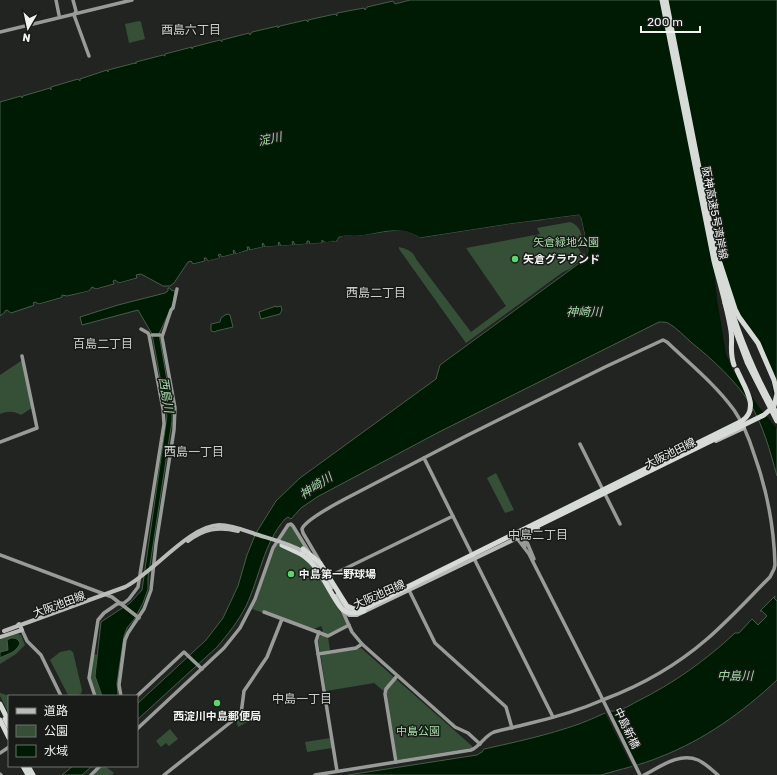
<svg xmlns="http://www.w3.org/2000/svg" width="777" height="775" font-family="Rubik,'Noto Sans JP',sans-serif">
  <rect width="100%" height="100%" fill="#212421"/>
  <g fill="#365038">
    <polygon points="139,21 141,22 145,39 129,43 125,24"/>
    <path d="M570,222C584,226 583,245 585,256L570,269L563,272L466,343L399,249V247C407,249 413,251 416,259L471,332L506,306L466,248L540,234L537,228Z"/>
    <path d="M21,361L23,362L32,408L21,415C13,411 8,411 0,414V375Z"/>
    <polygon points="496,473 514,510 505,513 487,478"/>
    <polygon points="289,525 293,526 347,624 328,635 322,632 323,630 321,626 314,629 252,609 274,550"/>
    <polygon points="18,634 21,635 25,645 16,654 0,664 0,638"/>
    <polygon points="322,635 328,637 330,650 321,652 320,651 318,641 320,636"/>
    <polygon points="361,648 472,746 472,748 398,760 397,758 386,693 374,683 326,691 321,657 322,655 358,649"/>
    <polygon points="70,650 73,652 82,690 81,694 74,696 68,695 50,660 60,652"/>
    <polygon points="93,654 98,655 95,676 102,696 97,696 90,678"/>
    <polygon points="0,693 10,696 9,714 0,696"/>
    <polygon points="243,712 245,712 249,721 238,727 236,719"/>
    <polygon points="170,729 178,739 169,746 166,743 161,747 156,741"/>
    <polygon points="330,738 332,748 307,752 305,742"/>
    <polygon points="102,766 105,766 114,773 112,775 94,775 94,773"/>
  </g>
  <g fill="#001b03" stroke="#485c4a">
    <path d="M410,0H777V476C770,451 763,424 749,402C735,380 712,359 692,343C685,337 677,328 668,323C666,322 662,322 659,322L439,432L317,497L301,508L291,519L288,517L285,519C263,544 260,577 246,606C238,622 228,634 217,647L137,720V704L206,640L223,618L238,586L247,555L256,533L276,501L300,478L436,379L440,365L581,262L582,259H584L588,251L581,218L579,215L510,224L420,238C399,225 383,233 360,236C353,237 346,235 339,237L336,242H334L333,241L326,243L322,240V243L310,244L309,241H307V244L295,245L293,241L292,242L293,245L281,246L279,242L278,243L279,246L265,247L263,243L262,244L263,247L250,250L249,247H247L248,250L236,254L234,250L233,251L234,254L222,257L220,254L218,255L220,258L208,261L206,258H204L205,261L193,264L191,261L188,262L174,283L170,286H163L141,274L136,275L137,278L119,283L115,280L113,281L114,284L96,289L92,287L89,291L67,296L62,295V297L60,298L39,304L35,302L33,303L34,305L32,306L11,313L7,310L5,311V312L0,316V102L21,96L22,98L23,96L50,88L51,90V87L78,79L80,81V79L107,70L108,72V70L135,63L136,64V62L163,55L165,56V54L192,47V49L193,47L220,40L222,42V40L249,33L250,35L252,32L278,26V28L280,26L306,20L308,22V20L335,14L337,16V13L364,8L365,10L367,7L393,1L395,4Z"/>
    <polygon points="168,288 170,288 171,290 175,291 173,304 159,334 172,409 172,421 148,578 148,589 143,603 135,618 127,628 124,636 117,683 118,696 102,696 95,676 101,622 130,603 142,590 167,416 152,334 138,310 82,325 80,317 118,305 165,293 168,291"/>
    <polygon points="276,306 276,307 281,306 282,310 280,314 261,319 259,312"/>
    <polygon points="228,314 230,315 233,327 216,331 215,332 211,331 211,324 220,322 221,318 225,315"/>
    <path d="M775,596L774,598L777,601V680C743,712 704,740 660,757C641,765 621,769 601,775H348L477,755L482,752L484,749C516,742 548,735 579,724C590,720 600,715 610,711C619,712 629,706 636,702C674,683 705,661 735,633H739L752,619L758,625L767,616L762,611H760Z"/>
    <path d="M11,638C16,638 19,639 20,644C14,654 9,653 0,658V652L8,650L7,640Z"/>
    <polygon points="73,766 92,766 82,775 62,775"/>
  </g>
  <g fill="#212421">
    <polygon points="579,215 581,218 588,251 587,257 583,259 581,262 581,258 585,256 586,253 582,254 578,248 578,239 583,236 579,218 578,217 578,220 575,222 565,221 564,219 561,219 561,222 546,225 543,223 541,220 522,224 521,228 504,230 503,227 481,230 480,234 464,237 462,233 421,240 408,234 400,232 361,237 340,237 337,239 336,244 334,244 332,243 326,245 324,243 323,245 262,248 202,263 201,265 191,265 263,247 322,243 332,241 334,242 336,242 339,237 343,236 357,236 401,230 409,232 421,238 510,224"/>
    <polygon points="714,270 741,322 755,340 771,376 773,393 777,404 777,429 759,407 736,372 734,373 726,354 717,299"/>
    <polygon points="139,278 139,279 95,291 94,290"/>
    <polygon points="93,290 91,292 67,298 64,297 62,299 38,306 37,305 63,298"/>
    <polygon points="609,709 638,767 633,768 604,711"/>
  </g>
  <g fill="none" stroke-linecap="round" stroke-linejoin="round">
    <g stroke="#989b98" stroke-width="3.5">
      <polyline points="56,0 59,15"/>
      <polyline points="73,0 76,11 74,15 89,56"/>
      <polyline points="0,32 132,0"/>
      <polyline points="152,335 160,335"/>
      <polyline points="0,442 37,428 22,356"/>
      <polyline points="580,444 620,524"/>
      <polyline points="424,458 553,717"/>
      <polyline points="522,530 521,535 525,546"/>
      <polyline points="513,533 529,554 598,690"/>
      <polyline points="524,535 534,559"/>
      <polyline points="0,555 112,597 139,618"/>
      <polyline points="330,576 453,516"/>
      <polyline points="408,588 435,643 506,707 512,728"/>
      <polyline points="342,610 352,632 362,644 455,727 468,733 480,744"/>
      <polyline points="264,612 328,636 349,625"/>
      <polyline points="22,630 27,641 41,655 61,696"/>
      <polyline points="319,632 316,641 337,771"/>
      <polyline points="318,654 356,648 362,644"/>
      <polyline points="95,696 89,678 98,620 104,613 117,604 124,603 129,599 138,587 164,424 163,409 149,335 148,333 141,329"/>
      <polyline points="121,696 119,685 125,640 128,633 144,609 151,590 156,544 174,430 175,408 162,337 171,310 173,308 177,289"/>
      <polyline points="137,696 184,652 202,669"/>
      <polyline points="137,729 224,648 240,628 255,599 273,548 288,525 291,524 293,526 309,552"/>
      <polyline points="0,753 9,747"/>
      <polyline points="396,762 385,694 386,689 397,676"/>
      <polyline points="0,774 1,775"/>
      <polyline points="91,775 100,766"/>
      <polyline points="164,775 241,714 244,691 267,657 282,619"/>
      <path d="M315,775L471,750C480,747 484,736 494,732C505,729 516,727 527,724C553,718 580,710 605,699C642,685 677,665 707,639C729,620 749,598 770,577L774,569L775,565C774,526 767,490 754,454C749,438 743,423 734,410C715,384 690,364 667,342L663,340L605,367L466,436L343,500C334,505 305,520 302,529L303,533L319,560"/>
      <path d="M644,775C660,767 679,752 698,760C705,763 712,770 718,775"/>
    </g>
    <g stroke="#b9bcb9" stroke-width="4">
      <polyline points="716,441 744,428"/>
      <polyline points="337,595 348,610"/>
      <polyline points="344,611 349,615 357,615 538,528"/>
      <polyline points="0,637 22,630 19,624 18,625"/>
    </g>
    <g stroke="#d7dbd7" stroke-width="5">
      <path d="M662,0L714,261C720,284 727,307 731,331C733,344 729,351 734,365"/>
      <polyline points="720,263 735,309 739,317 758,343 774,380 777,393"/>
      <polyline points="282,545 301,554"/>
      <polyline points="0,704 9,722"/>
      <polyline points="5,719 9,727"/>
      <polyline points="0,720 9,738"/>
      <polyline points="23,766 28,775"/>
      <polyline points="28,766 33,775"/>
    </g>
    <polyline stroke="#989b98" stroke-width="3.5" points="598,690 640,775"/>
    <g stroke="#b9bcb9" stroke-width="4">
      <path d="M188,541C204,529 218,526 238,531"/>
      <polyline points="308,556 318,566 331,588"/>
      <path d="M4,631L125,587C154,572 189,526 219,525C232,525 244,530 255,534C271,539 289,543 304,552"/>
    </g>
    <g stroke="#d7dbd7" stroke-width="5">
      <path d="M666,0L716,254C729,310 748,364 777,414"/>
      <polyline points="725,303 747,362 777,421"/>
      <polyline points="533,528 764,415 774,406 777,394"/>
      <path d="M303,549L320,563L347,606L354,609H363L742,421C761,408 743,385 737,370"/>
      <path d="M301,554C322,568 327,590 342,609C349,614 356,614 364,611"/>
    </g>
  </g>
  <g fill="#5dd56c" stroke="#181b18" stroke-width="1.5">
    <circle cx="515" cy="259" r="4"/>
    <circle cx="291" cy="574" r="4"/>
    <circle cx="217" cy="703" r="4"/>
  </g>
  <g text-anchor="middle" stroke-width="3" stroke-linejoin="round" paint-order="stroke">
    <g font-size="11" fill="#f0f3f0" stroke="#181b18">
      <text transform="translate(715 213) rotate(79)" y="4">阪神高速5号湾岸線</text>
      <text transform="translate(670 453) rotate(-26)" y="4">大阪池田線</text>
      <text transform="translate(379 594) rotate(-24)" y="4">大阪池田線</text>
      <text transform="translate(59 604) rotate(-20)" y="4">大阪池田線</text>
      <text transform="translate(627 728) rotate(64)" y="4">中島新橋</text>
    </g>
    <g font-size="11" fill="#a6dba8" stroke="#181b18">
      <text x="566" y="246">矢倉緑地公園</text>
      <text x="418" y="735">中島公園</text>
    </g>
    <g font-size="11" font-weight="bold" fill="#f0f3f0" stroke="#181b18" text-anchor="start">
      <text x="523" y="263">矢倉グラウンド</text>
      <text x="299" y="578">中島第一野球場</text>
      <text x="217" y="720" text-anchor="middle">西淀川中島郵便局</text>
    </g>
    <g font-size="12" fill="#cbcfcb" stroke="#181b18">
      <text x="191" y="34">酉島六丁目</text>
      <text x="376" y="297">西島二丁目</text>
      <text x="103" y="348">百島二丁目</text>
      <text x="194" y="456">西島一丁目</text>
      <text x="538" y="539">中島二丁目</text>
      <text x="302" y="703">中島一丁目</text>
    </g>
    <g font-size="12" font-style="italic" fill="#a3d8a5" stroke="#181b18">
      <text transform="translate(270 139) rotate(-12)" y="4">淀川</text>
      <text x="584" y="316">神崎川</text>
      <text transform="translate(166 395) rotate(80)" y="4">西島川</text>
      <text transform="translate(316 486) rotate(-33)" y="4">神崎川</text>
      <text x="735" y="680">中島川</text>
    </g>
  </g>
  <rect x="8" y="695" width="130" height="72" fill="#181b18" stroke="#6e716e"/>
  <rect x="16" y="708" width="20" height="6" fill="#b9bcb9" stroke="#6e716e"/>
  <text x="44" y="715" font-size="12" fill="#f0f3f0">道路</text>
  <rect x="16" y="725" width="20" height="12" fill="#365038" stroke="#6e716e"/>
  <text x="44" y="735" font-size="12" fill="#f0f3f0">公園</text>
  <rect x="16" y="745" width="20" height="12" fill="#001b03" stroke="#6e716e"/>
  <text x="44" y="755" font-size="12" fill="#f0f3f0">水域</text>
  <g transform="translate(28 28) rotate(189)" stroke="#181b18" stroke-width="3" paint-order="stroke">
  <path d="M0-3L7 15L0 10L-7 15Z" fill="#f0f3f0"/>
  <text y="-6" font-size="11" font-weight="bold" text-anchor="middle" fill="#f0f3f0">N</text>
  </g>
  <path d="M641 26v6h59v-6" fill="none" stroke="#f0f3f0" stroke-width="2"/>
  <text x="647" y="26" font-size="12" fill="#f0f3f0" stroke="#181b18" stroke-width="3" paint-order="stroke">200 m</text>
</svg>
